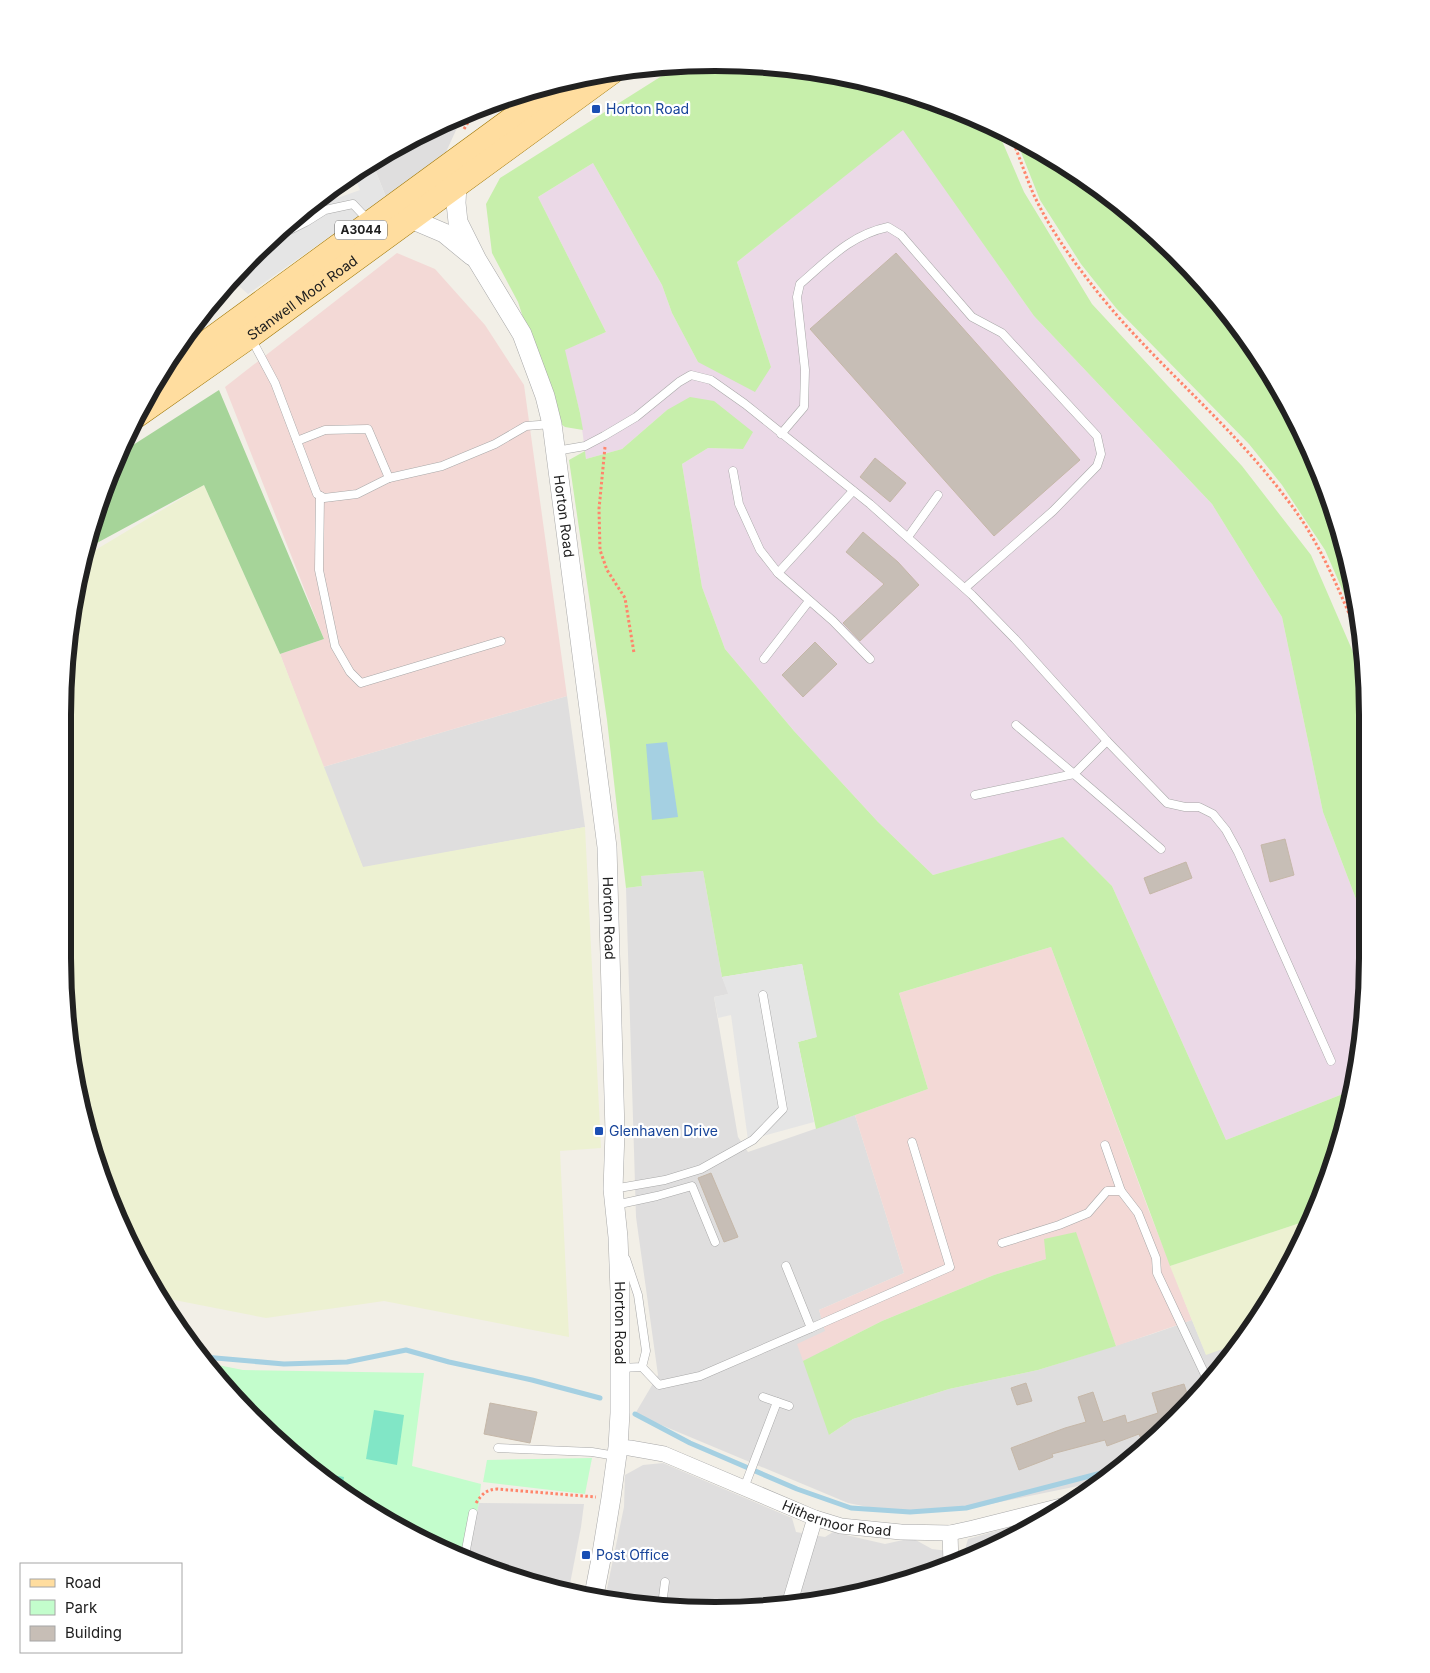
<svg xmlns="http://www.w3.org/2000/svg" width="1430" height="1673" font-family="Inter,sans-serif">
  <rect width="100%" height="100%" fill="#f2efe7"/>
  <g fill="#dfdede">
    <polygon points="462,117 446,152 386,197 372,162 389,150"/>
    <polygon points="567,696 585,827 363,868 323,767"/>
    <polygon points="703,871 722,977 729,994 714,997 738,1137 748,1152 855,1115 904,1273 819,1310 826,1331 829,1435 853,1419 949,1389 1038,1370 1152,1334 1192,1320 1206,1354 1239,1343 1176,1420 1093,1483 971,1508 893,1512 848,1503 635,1414 658,1375 636,1217 626,888 642,886 640,876"/>
    <polygon points="663,1463 792,1518 796,1532 825,1537 833,1532 885,1544 912,1538 932,1549 964,1553 968,1539 1052,1515 1041,1523 925,1576 800,1605 630,1605 605,1598 624,1507 625,1475 643,1465"/>
    <polygon points="479,1503 584,1504 581,1527 569,1589 465,1561"/>
  </g>
  <g fill="#f3d9d6">
    <polygon points="397,253 435,269 485,325 524,385 567,696 323,767 280,654 324,639 225,387"/>
    <polygon points="1051,947 1149,1211 1192,1320 1116,1346 1075,1232 1046,1259 994,1275 882,1321 803,1361 797,1344 825,1331 819,1310 904,1273 855,1115 928,1089 899,993"/>
  </g>
  <polygon fill="#ebd9e7" points="903,129 1034,316 1212,504 1282,617 1323,812 1367,928 1367,958 1353,1090 1226,1140 1112,886 1063,838 933,875 878,822 794,731 725,649 702,587 682,464 708,448 743,449 667,410 622,449 586,459 580,413 564,350 606,332 538,197 593,163 662,285 672,313 698,362 771,367 737,262"/>
  <g fill="#edf1d2">
    <polygon points="204,485 280,654 363,867 585,827 601,1148 560,1151 569,1337 384,1301 266,1318 164,1298 130,1247 85,1127 63,958 68,630 82,558"/>
    <polygon points="1312,1219 1258,1320 1239,1343 1206,1355 1170,1266"/>
  </g>
  <g fill="#c7efab">
    <polygon points="757,64 884,85 996,127 1024,192 1092,304 1242,466 1311,555 1366,682 1367,928 1323,812 1282,617 1212,504 1034,316 903,130 737,262 771,367 755,392 698,362 672,313 662,285 593,163 538,197 606,332 565,350 580,413 583,430 565,427 557,421 518,302 492,253 486,204 500,178 676,67"/>
    <polygon points="1015,137 1112,197 1205,285 1280,388 1333,505 1356,621 1325,550 1282,485 1249,444 1116,308 1081,264 1040,200"/>
    <polygon points="690,397 714,401 753,432 743,449 708,448 682,464 702,587 725,649 794,731 878,822 933,875 1063,837 1112,886 1226,1140 1353,1090 1318,1207 1312,1219 1170,1266 1051,947 899,993 928,1089 816,1129 798,1042 816,1037 802,964 722,977 703,871 641,876 642,886 626,888 607,720 569,460 585,451 586,459 622,449 667,410"/>
    <polygon points="1076,1232 1116,1346 1038,1370 949,1389 853,1419 829,1435 803,1361 882,1321 994,1275 1046,1259 1044,1239"/>
  </g>
  <polygon fill="#a6d499" points="219,390 324,639 280,654 204,485 84,550 119,454"/>
  <g fill="#c3fdcc">
    <polygon points="208,1363 243,1370 424,1373 412,1466 481,1484 479,1503 465,1561 352,1500 225,1388"/>
    <polygon points="592,1458 585,1494 483,1482 487,1460"/>
  </g>
  <g fill="#81e6c6">
    <polygon points="374,1410 404,1415 397,1465 366,1459"/>
    <polygon points="321,1473 344,1477 342,1491"/>
  </g>
  <g fill="#e5e5e5">
    <polygon points="372,162 386,197 248,294 233,281 231,282 285,224 304,210 360,190 354,175"/>
    <polygon points="802,964 817,1037 798,1042 814,1122 748,1140 731,1015 718,1018 714,997 728,994 722,977"/>
  </g>
  <polygon fill="#a5d0e2" points="667,742 678,817 652,820 646,744"/>
  <g fill="none" stroke-linecap="round" stroke-linejoin="round">
    <g stroke="#a5d0e2" stroke-width="5">
      <polyline points="204,1357 284,1364 347,1362 406,1350 449,1362 532,1380 600,1398"/>
      <polyline points="635,1414 690,1443 797,1489 851,1508 910,1512 966,1508 1109,1471"/>
    </g>
  </g>
  <g fill="#c7beb6" stroke="#c5b7a8">
    <polygon points="896,253 1080,460 994,536 810,329"/>
    <polygon points="875,458 906,483 890,502 860,477"/>
    <polygon points="863,532 898,562 919,585 860,641 843,623 884,584 846,552"/>
    <polygon points="815,642 837,664 803,697 782,675"/>
    <polygon points="1285,839 1294,875 1270,882 1261,845"/>
    <polygon points="1186,862 1192,878 1150,894 1144,878"/>
    <polygon points="711,1173 738,1237 724,1242 698,1178"/>
    <polygon points="1026,1383 1032,1401 1017,1405 1011,1388"/>
    <polygon points="1184,1384 1190,1403 1176,1420 1153,1437 1142,1441 1139,1434 1107,1446 1105,1440 1052,1454 1053,1457 1019,1470 1011,1448 1065,1428 1086,1422 1078,1397 1093,1392 1103,1422 1125,1415 1127,1423 1158,1413 1152,1393"/>
    <polygon points="490,1403 537,1412 530,1443 484,1434"/>
  </g>
  <g fill="none" stroke-linecap="round" stroke-linejoin="round">
    <defs>
      <g id="service">
        <polyline points="270,240 306,222 325,210 353,204 368,220"/>
        <polyline points="251,338 275,383 317,494 324,498 357,494 389,478 442,466 495,444 526,426 552,424"/>
        <path d="M781,434L804,407L805,370L797,297L800,284C828,260 850,235 888,227L901,235L972,317L1002,333L1097,436L1101,454L1097,466L1053,511L965,588"/>
        <polyline points="297,441 325,430 368,429 389,478"/>
        <polyline points="556,451 585,446 604,436 636,417 679,382 691,375 711,380 745,404 870,504 972,595 1015,639 1107,741 1167,803 1185,807 1199,807 1213,814 1226,830 1238,852 1331,1061"/>
        <polyline points="733,471 739,504 760,550 778,573 833,621 870,659"/>
        <polyline points="320,496 319,570 335,646 350,672 361,683 501,641"/>
        <polyline points="908,537 938,495"/>
        <polyline points="778,573 853,491"/>
        <polyline points="764,659 809,601"/>
        <polyline points="1016,725 1074,774"/>
        <polyline points="1107,741 1074,774 1161,849"/>
        <polyline points="975,795 1074,774"/>
        <polyline points="1105,1145 1121,1191"/>
        <polyline points="613,1189 665,1180 701,1169 753,1140 783,1109 763,995"/>
        <polyline points="615,1205 657,1196 692,1186 715,1242"/>
        <polyline points="1002,1243 1059,1225 1088,1213 1107,1191 1121,1191 1138,1213 1156,1258 1157,1273 1208,1381"/>
        <polyline points="811,1328 950,1267 912,1142"/>
        <polyline points="642,1367 659,1385 700,1376 811,1328 786,1266"/>
        <polyline points="620,1368 642,1367 646,1351 638,1295 626,1259"/>
        <polyline points="763,1397 789,1406"/>
        <polyline points="498,1448 592,1452 616,1456"/>
        <polyline points="744,1488 777,1402"/>
        <polyline points="464,1560 473,1513"/>
        <polyline points="662,1605 665,1582"/>
      </g>
      <g id="minor">
        <path id="s1" d="M618,1447L630,1448L664,1454L815,1518L841,1526L901,1532L950,1533L973,1528L1065,1505"/>
        <polyline points="950,1533 951,1564"/>
        <polyline points="789,1605 815,1518"/>
      </g>
      <g id="tertiary">
        <path id="s2" d="M457,185L456,203L458,222L477,260L522,334L545,396L552,424L607,847L615,1132L613,1189L618,1237L620,1291V1413L618,1447L611,1498L601,1559L594,1595"/>
        <polyline points="411,219 444,233 472,256"/>
      </g>
      <g id="primary">
        <polyline points="162,375 560,84"/>
        <path id="s3" d="M136,416L250,336L612,72"/>
      </g>
    </defs>
    <use href="#service" stroke="#a8a8a8" stroke-width="9"/>
    <use href="#minor" stroke="#a8a8a8" stroke-width="16"/>
    <use href="#tertiary" stroke="#a8a8a8" stroke-width="20"/>
    <use href="#primary" stroke="#9e7500" stroke-width="25"/>
    <g stroke="#ff856b" stroke-width="3" stroke-dasharray="2.5 2.5" stroke-linecap="butt">
      <polyline points="464,129 475,111"/>
      <path d="M1010,134C1018,153 1025,174 1033,193C1048,226 1070,257 1092,285C1146,355 1216,411 1271,479C1284,495 1301,517 1311,535C1330,567 1344,602 1359,637"/>
      <polyline points="605,447 599,509 600,550 607,570 625,598 634,653"/>
      <path d="M476,1503C482,1494 486,1490 497,1489L596,1497"/>
    </g>
    <use href="#service" stroke="#fff" stroke-width="8"/>
    <use href="#minor" stroke="#fff" stroke-width="15"/>
    <use href="#tertiary" stroke="#fff" stroke-width="19"/>
    <use href="#primary" stroke="#ffdd9f" stroke-width="24"/>
  </g>
  <g fill="#1a4fb4" stroke="#fff" stroke-width="2">
    <rect x="591" y="104" width="10" height="10" rx="2.5"/>
    <rect x="594" y="1126" width="10" height="10" rx="2.5"/>
    <rect x="581" y="1550" width="10" height="10" rx="2.5"/>
  </g>
  <g text-anchor="middle" stroke-width="4.5" stroke-linejoin="round" paint-order="stroke">
    <rect fill="#fff" stroke="#646464" stroke-width="1" x="335" y="220.5" width="52" height="19" rx="4"/>
    <g font-size="12" font-weight="bold" fill="#212121">
      <text x="361" y="234">A3044</text>
    </g>
    <g font-size="14" fill="#164399" stroke="#fff" text-anchor="start">
      <text x="606" y="114">Horton Road</text>
      <text x="609" y="1136">Glenhaven Drive</text>
      <text x="596" y="1560">Post Office</text>
    </g>
    <g font-size="14" fill="#212121" stroke="#fff">
      <text dy="5" stroke="none"><textPath href="#s3" startOffset="204">Stanwell Moor Road</textPath></text>
      <text dy="5" stroke="none"><textPath href="#s2" startOffset="354">Horton Road</textPath></text>
      <text dy="5" stroke="none"><textPath href="#s2" startOffset="759">Horton Road</textPath></text>
      <text dy="5" stroke="none"><textPath href="#s2" startOffset="1164">Horton Road</textPath></text>
      <text dy="5" stroke="none"><textPath href="#s1" startOffset="232">Hithermoor Road</textPath></text>
    </g>
  </g>
  <path d="M0 0H1430V1673H0ZM715 71H715A644 644 0 0 1 1359 715V958A644 644 0 0 1 715 1602H715A644 644 0 0 1 71 958V715A644 644 0 0 1 715 71Z" fill="#fff" fill-rule="evenodd"/>
  <path fill="none" stroke="#212121" stroke-width="6" d="M715 71H715A644 644 0 0 1 1359 715V958A644 644 0 0 1 715 1602H715A644 644 0 0 1 71 958V715A644 644 0 0 1 715 71Z"/>
  <rect x="20" y="1563" width="162" height="90" fill="#ffffff" stroke="#a6a6a6"/>
  <rect x="30" y="1579" width="25" height="8" fill="#ffdd9f" stroke="#a6a6a6"/>
  <text x="65" y="1588" font-size="15" fill="#212121">Road</text>
  <rect x="30" y="1600" width="25" height="15" fill="#c3fdcc" stroke="#a6a6a6"/>
  <text x="65" y="1613" font-size="15" fill="#212121">Park</text>
  <rect x="30" y="1626" width="25" height="15" fill="#c7beb6" stroke="#a6a6a6"/>
  <text x="65" y="1638" font-size="15" fill="#212121">Building</text>
</svg>
